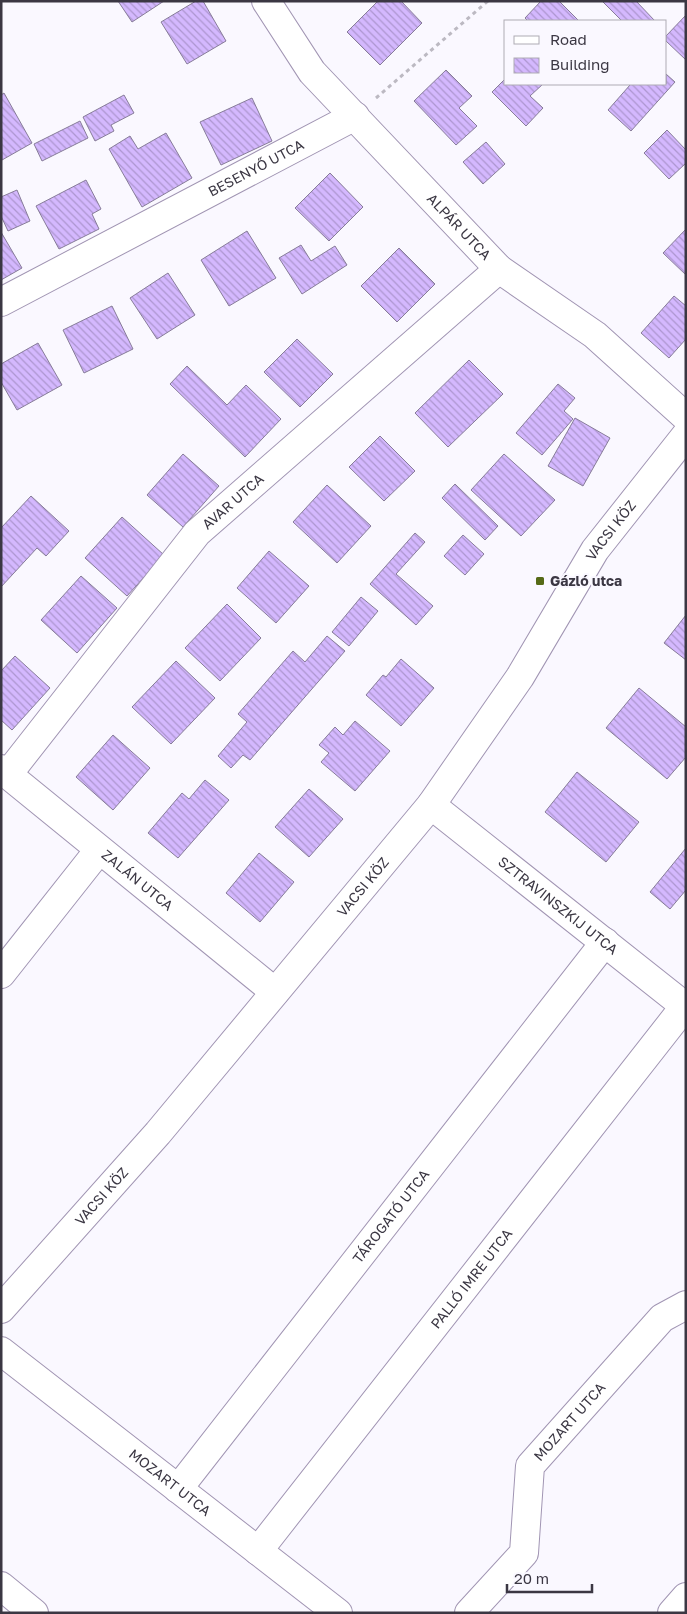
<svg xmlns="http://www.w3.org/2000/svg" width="687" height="1614" font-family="'Golos Text',sans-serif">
  <defs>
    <pattern id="building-back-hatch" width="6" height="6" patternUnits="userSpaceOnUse" patternTransform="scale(1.25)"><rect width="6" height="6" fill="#d4b8fe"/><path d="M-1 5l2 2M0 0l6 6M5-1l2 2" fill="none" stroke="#ad96cf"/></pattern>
  </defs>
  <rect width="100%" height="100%" fill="#faf8ff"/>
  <g fill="url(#building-back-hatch)" stroke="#877c99">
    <polygon points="118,1 164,1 132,22"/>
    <polygon points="196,1 203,1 226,41 187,64 161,22"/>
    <polygon points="378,1 401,1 422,23 380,65 347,32"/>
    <polygon points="541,1 559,1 579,21 528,21 525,18"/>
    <polygon points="602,1 636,1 655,21 622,21"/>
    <polygon points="686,15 686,60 666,41 666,36"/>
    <polygon points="446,70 472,96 459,108 477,126 456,145 414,101"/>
    <polygon points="666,74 675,82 631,131 608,110 630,85 628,84 666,84"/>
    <polygon points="506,78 506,84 543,84 530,96 543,108 526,126 492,92"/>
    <polygon points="4,93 32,143 2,160 1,95"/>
    <polygon points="124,95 134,113 111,125 114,131 95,141 83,117"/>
    <polygon points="252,98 272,141 221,165 200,122"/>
    <polygon points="80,121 88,138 42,161 34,144"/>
    <polygon points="667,130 686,150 686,163 669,179 644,153"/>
    <polygon points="166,133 192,178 142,207 109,149 130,136 138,149"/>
    <polygon points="486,142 505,164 483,184 463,162"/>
    <polygon points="330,173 363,207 329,241 295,208"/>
    <polygon points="86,180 101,209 92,214 99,229 59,249 36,206"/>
    <polygon points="17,190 30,221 8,231 1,216 1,197"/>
    <polygon points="686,229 686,275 663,253"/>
    <polygon points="247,231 276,278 229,306 201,260"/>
    <polygon points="1,232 22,268 1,280"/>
    <polygon points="301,245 311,261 335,246 347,265 302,294 279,258"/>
    <polygon points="399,248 435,284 397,322 361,286"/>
    <polygon points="168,273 195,315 157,339 130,298"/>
    <polygon points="674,296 686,306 686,339 669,358 641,333"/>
    <polygon points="112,306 133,349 84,373 63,330"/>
    <polygon points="297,339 333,374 300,407 264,372"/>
    <polygon points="38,343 62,385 17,410 1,382 1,364"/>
    <polygon points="469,360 503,394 448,447 415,413"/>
    <polygon points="187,366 227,405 246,385 281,419 245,457 170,384"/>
    <polygon points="558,384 575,398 564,411 573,419 542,455 516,433"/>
    <polygon points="575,418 610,438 583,486 548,466"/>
    <polygon points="380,436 415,471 384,501 349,467"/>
    <polygon points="183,454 219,486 183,527 147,495"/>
    <polygon points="504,454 555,500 521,536 471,490"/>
    <polygon points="455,484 498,526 485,540 442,498"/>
    <polygon points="327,485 371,526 337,563 293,522"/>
    <polygon points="31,496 69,531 46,556 37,548 1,587 1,528"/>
    <polygon points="122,517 164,555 127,596 85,558"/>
    <polygon points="415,533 425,542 396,574 433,606 416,625 370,584"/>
    <polygon points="463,535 484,554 465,575 444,556"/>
    <polygon points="269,551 309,586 276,623 237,588"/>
    <polygon points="81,576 117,608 77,653 41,620"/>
    <polygon points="361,597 378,611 349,646 332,632"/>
    <polygon points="227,604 261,638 220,681 185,648"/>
    <polygon points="686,615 686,660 664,643"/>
    <polygon points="327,636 345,651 250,760 243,755 231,768 218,756 247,722 238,714 293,651 305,662"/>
    <polygon points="15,656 50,688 12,730 1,720 1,671"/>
    <polygon points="401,659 434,688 401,726 366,695 383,675 386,677"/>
    <polygon points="176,661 215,698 171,744 132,707"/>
    <polygon points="639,688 686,727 686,757 667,779 606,728"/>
    <polygon points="355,721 390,751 355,791 321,762 329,753 319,745 335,727 343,735"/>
    <polygon points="113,735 150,768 113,810 76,777"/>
    <polygon points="577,772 639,822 606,862 545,812"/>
    <polygon points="205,780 229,800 178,858 148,833 182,793 189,799"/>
    <polygon points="309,789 343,819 309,857 275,827"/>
    <polygon points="686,848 686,890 670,909 650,892"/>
    <polygon points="259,853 294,882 260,922 226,893"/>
  </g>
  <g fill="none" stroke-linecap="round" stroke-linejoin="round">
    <defs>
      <g id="street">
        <path id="s1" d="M266,1L312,72L499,269L595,335L686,417"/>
        <path id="s2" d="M1,302L355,116"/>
        <path id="s3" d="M1,769L275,992"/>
        <path id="s4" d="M8,774L197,533L499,269"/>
        <path id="s5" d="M431,805L686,1007"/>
        <polyline points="1,974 99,850"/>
        <path id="s6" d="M1,1351L338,1613"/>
        <path id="s7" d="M178,1489L605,942"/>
        <path id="s8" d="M258,1551L685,1006"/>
        <polyline points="1,1586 34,1613"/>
        <path id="s9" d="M469,1613L524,1553L530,1466L662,1318L686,1305"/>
        <polyline points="672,1613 686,1597"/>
      </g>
      <g id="secondary">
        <path id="s10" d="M1,1309L158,1133L431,805L520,677L595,550L686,435"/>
      </g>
    </defs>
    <use href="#street" stroke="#a195b3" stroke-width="30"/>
    <use href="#secondary" stroke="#a195b3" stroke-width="30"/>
    <polyline stroke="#bcb9c2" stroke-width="3" stroke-dasharray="4 4" stroke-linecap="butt" points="376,98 488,1"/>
    <use href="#street" stroke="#fff" stroke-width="28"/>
    <use href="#secondary" stroke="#fff" stroke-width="28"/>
  </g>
  <rect fill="#566a17" stroke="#faf8ff" stroke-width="2" x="535" y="576" width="10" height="10" rx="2.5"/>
  <g text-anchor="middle" stroke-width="4" stroke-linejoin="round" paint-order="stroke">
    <g font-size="14" fill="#3b3743" stroke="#faf8ff">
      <text dy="5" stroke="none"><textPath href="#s2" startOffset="288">BESENYŐ UTCA</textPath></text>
      <text dy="5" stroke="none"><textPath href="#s1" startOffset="298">ALPÁR UTCA</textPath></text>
      <text dy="5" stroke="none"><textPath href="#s4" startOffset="354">AVAR UTCA</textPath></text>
      <text dy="5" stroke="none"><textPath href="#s10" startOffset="991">VACSI KÖZ</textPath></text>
      <text dy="5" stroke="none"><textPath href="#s3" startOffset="176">ZALÁN UTCA</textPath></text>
      <text dy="5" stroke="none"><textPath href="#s10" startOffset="556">VACSI KÖZ</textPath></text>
      <text dy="5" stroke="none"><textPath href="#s5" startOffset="162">SZTRAVINSZKIJ UTCA</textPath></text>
      <text dy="5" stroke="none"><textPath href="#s10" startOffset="151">VACSI KÖZ</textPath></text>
      <text dy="5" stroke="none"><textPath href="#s7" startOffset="346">TÁROGATÓ UTCA</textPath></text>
      <text dy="5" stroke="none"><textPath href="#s8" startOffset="346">PALLÓ IMRE UTCA</textPath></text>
      <text dy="5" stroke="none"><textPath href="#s9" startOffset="228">MOZART UTCA</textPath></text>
      <text dy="5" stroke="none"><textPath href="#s6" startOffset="214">MOZART UTCA</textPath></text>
    </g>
    <g font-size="14" font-weight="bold" fill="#3b3743" stroke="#faf8ff" text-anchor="start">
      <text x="550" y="586">Gázló utca</text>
    </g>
  </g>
  <rect width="687" height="1614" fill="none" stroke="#3b3743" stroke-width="5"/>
  <rect x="504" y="20" width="162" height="65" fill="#faf8ff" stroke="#aeabb4"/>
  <rect x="514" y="36" width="25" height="8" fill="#ffffff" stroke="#aeabb4"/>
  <text x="550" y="45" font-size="15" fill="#3b3743">Road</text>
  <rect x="514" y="58" width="25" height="15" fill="url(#building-back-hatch)" stroke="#aeabb4"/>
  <text x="550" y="70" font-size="15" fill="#3b3743">Building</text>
  <path d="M507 1584v8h85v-8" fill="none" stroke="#3b3743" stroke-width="2.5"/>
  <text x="514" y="1584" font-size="15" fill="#3b3743" stroke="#faf8ff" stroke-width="4" paint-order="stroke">20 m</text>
</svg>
